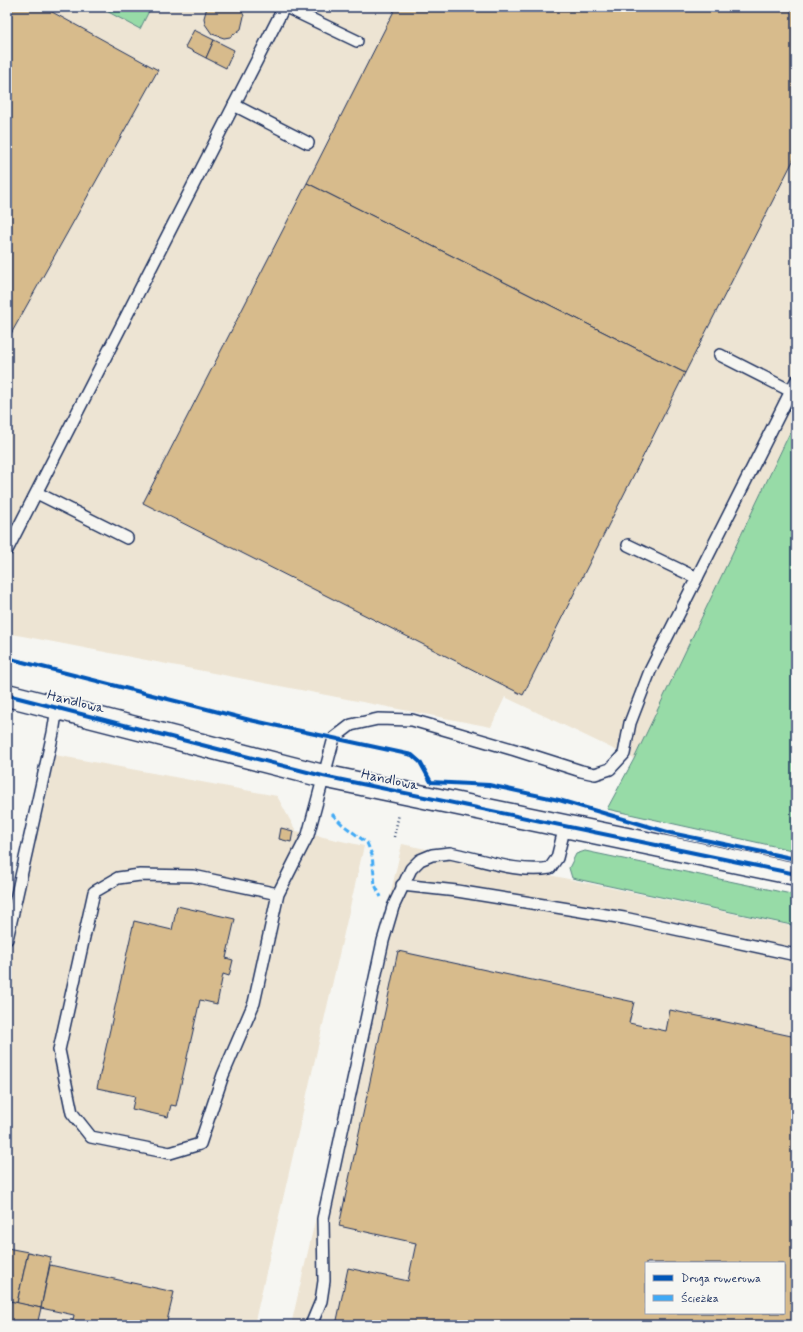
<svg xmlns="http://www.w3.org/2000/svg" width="803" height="1332" font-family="Mynerve,sans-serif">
  <rect width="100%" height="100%" fill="#f6f6f2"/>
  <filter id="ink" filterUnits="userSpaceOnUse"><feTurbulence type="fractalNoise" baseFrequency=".025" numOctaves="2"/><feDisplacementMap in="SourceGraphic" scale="8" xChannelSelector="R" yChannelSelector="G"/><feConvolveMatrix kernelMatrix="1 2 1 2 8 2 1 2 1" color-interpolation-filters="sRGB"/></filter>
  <g filter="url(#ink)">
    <g fill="#ede4d3" fill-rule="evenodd">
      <polygon points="7,7 99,7 140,29 151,7 796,7 796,420 634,759 505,697 491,727 7,633"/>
      <polygon points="55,755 277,796 296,831 364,846 254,1325 7,1325 7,966"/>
      <path d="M402,844L796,927V1325H291ZM646,1263H784V1313H646Z"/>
    </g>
    <g fill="#97dba7" stroke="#598582">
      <polygon points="99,7 151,7 140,29"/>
      <polygon points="796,420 796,851 607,809 634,759"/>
      <polygon points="585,851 796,895 796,926 572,878 569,868 576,854"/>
    </g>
    <g fill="#d7bb8c" stroke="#1b2f5e" fill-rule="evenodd">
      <polygon points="7,7 43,7 158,70 7,341"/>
      <polygon points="207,7 240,7 244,16 241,29 230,37 224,38 212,34 205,24 204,18"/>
      <polygon points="396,7 796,7 796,155 685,373 307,183"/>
      <polygon points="194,30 214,40 206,58 185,47"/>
      <polygon points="214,40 234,50 226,68 206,58"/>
      <polygon points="307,183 685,373 523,695 143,503"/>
      <polygon points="281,828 293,831 291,842 279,839"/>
      <polygon points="177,906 235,919 226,958 233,960 229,976 223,974 217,1004 200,1000 176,1106 171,1105 168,1117 132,1109 135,1096 97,1088 134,921 172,930"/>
      <path d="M398,951L634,1002L629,1023L666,1031L670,1010L796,1037V1325H336L348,1268L408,1281L416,1243L339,1226ZM646,1263H784V1313H646Z"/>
      <polygon points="7,1248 28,1252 17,1303 10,1301 7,1316"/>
      <polygon points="28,1252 51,1257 41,1308 17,1303"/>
      <polygon points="50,1265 174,1292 166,1325 72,1325 74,1315 41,1308"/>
      <polygon points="10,1301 41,1308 37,1325 7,1325"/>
    </g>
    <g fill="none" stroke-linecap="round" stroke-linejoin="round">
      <defs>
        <g id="lane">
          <polyline points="286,7 357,41"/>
          <polyline points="234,105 308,143"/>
          <polyline points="720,355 791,391"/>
          <polyline points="37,493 127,538"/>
          <polyline points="628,545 697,578"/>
          <polyline points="7,550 284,7"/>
          <polyline points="402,885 457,891 624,918 796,955"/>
          <polyline points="278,894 193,876 140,875 118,878 94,892 59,1050 72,1113 91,1137 170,1153 200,1144 223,1075 254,1003 278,894 308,835 334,738 351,725 378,719 412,720 515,750 581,771 595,774 610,769 624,754 630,723 650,671 796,381"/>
          <polyline points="7,939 53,733 57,708"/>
          <path d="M311,1325L321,1301L324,1281L323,1219L383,941L393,907L411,869L420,860L432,855L450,853C480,859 520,874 550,868L557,858L565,826"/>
        </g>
        <polyline id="street" points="7,695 323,776 796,874"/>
      </defs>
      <use href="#lane" stroke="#1b2f5e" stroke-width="14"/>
      <use href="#street" stroke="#1b2f5e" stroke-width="25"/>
      <polyline stroke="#1b2f5e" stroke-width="2.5" stroke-dasharray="1 3" stroke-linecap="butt" points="394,837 399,814"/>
      <use href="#lane" stroke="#f6f6f2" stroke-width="11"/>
      <use href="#street" stroke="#f6f6f2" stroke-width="22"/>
      <polyline stroke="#3fa9f5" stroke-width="3" stroke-dasharray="6 3" stroke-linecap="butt" points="332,814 342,824 367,843 372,855 375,885 381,897"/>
      <defs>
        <g id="cycleway">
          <polyline points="7,658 250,720 412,755 420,762 431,782 489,785 559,800 671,833 796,859"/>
          <polyline points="7,695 323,776 796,874"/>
        </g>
      </defs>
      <use href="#cycleway" stroke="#f6f6f2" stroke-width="6"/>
      <use href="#cycleway" stroke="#0057b8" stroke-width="4"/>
    </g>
  </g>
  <g text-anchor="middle" stroke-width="3.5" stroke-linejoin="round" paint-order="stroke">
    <g font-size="14" fill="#1b2f5e" stroke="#f6f6f2">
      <text transform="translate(76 701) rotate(14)" y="5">Handlowa</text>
      <text transform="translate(390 779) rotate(12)" y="5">Handlowa</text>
    </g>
  </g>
  <rect width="803" height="1332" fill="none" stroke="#f6f6f2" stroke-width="24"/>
  <rect x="12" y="12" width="779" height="1308" fill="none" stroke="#1b2f5e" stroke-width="1.5" filter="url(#ink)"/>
  <rect x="645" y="1262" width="140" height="52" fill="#f6f6f2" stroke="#9ea6b7"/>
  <rect x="653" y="1275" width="20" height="6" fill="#0057b8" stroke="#9ea6b7"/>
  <text x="681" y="1282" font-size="12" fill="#1b2f5e">Droga rowerowa</text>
  <rect x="653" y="1295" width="20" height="6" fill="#3fa9f5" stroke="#9ea6b7"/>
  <text x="681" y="1302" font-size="12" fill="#1b2f5e">Ścieżka</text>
</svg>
